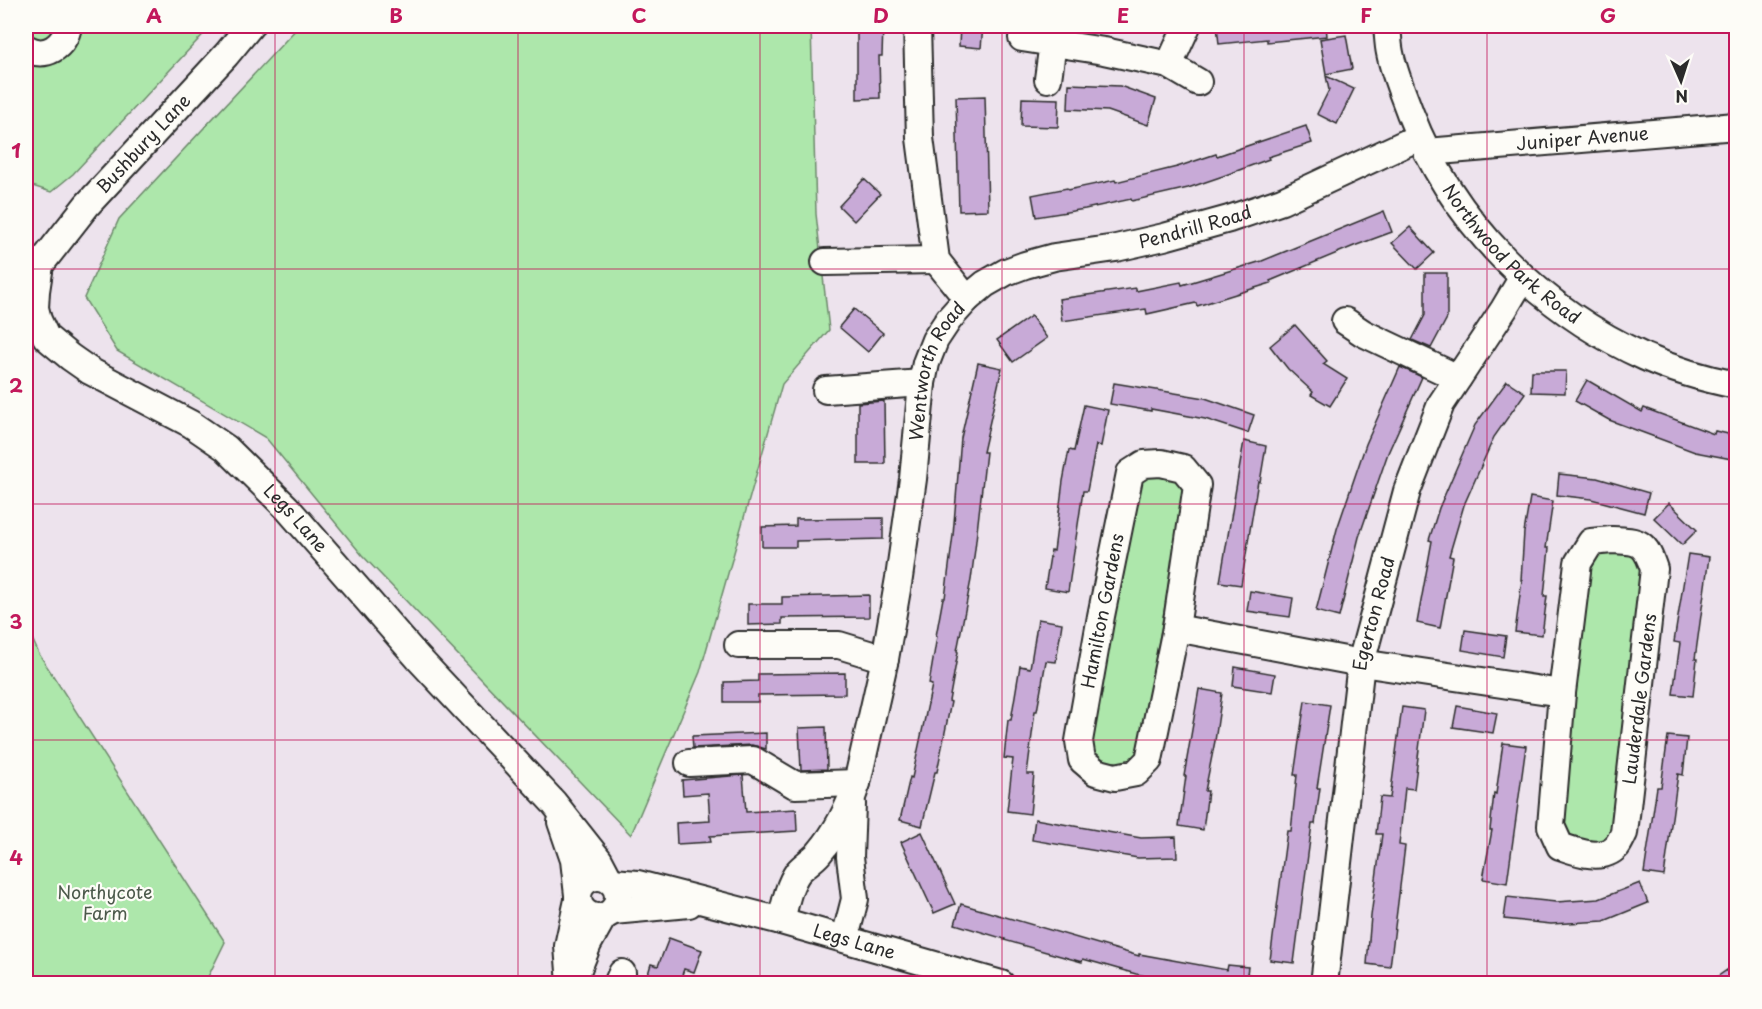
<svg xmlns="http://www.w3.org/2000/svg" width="1762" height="1009" font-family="'Playpen Sans',sans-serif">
  <rect width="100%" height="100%" fill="#ede3ed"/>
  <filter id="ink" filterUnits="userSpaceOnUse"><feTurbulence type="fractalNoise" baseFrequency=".0167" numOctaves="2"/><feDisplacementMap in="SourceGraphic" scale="12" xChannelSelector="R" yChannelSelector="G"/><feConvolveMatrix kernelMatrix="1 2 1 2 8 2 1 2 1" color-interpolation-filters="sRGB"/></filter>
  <g filter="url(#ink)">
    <g fill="#ade7ab" stroke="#6c896b" stroke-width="1.5">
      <polygon points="26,26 211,26 73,174 51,192 26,184"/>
      <polygon points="299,26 811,26 816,214 829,330 782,384 700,672 631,835 362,555 266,438 117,351 84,298 119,219"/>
      <path d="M1146,473L1177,478L1185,488L1139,758C1122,770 1112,765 1094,760L1088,748L1136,482Z"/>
      <polygon points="1618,549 1640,557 1643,575 1615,834 1603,846 1570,841 1564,830 1587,563 1601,553"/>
      <polygon points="26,625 39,654 225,942 205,983 26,983"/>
    </g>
    <g fill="#c8aad7" stroke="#2b2b2b" stroke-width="1.5">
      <polygon points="857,26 883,26 882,56 879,56 880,98 857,99"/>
      <polygon points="960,26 983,26 981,48 959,46"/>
      <polygon points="1217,26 1326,26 1327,36 1267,42 1267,39 1219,44"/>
      <polygon points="1346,35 1352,69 1326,74 1320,39"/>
      <polygon points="1326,76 1354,89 1337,124 1317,114 1329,90"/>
      <polygon points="1069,84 1120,86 1156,99 1148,125 1108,111 1068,109"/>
      <polygon points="985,96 988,210 959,211 956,97"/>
      <polygon points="1022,98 1059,99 1058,127 1021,126"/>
      <polygon points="1306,126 1312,143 1268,157 1269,159 1223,176 1188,188 1132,201 1131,199 1085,209 1036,217 1032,195 1067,188 1068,190 1115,180 1116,182 1177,167 1216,154 1217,156"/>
      <polygon points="864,179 880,194 854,221 839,206"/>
      <polygon points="1384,211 1392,232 1354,246 1270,281 1271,283 1197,306 1196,303 1147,314 1146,309 1062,321 1059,299 1136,288 1136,291 1181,282 1182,285 1262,261"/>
      <polygon points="1410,227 1434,253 1417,269 1392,243"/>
      <polygon points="1425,273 1447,273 1447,318 1431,348 1412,340 1425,315"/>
      <polygon points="854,309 883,333 868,352 839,327"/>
      <polygon points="1031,316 1047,338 1013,362 997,340"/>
      <polygon points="1295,325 1327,361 1323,364 1347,379 1330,406 1311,395 1313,392 1288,369 1270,346"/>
      <polygon points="978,363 1002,368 983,452 986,452 975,549 971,580 957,651 958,652 949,701 951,702 937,772 935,772 922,826 900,820 910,777 912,778 932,685 929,684 937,636 936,636 943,598 945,598 953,535 961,438"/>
      <polygon points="1400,367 1422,377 1388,453 1359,537 1339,617 1316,611 1337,529 1366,444"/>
      <polygon points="1532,371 1566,371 1565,393 1531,392"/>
      <polygon points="1587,380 1642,412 1644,408 1714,434 1715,431 1737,436 1737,460 1695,452 1609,420 1575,401"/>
      <polygon points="1507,381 1525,393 1494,437 1464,505 1449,556 1453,557 1440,628 1417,623 1432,541 1429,540 1439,508 1475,425"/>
      <polygon points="1114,383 1205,398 1254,415 1248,433 1205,419 1151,409 1151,411 1110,404"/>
      <polygon points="884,401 885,464 858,464 858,403"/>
      <polygon points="1084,405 1108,410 1101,446 1096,445 1087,491 1083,491 1068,592 1045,588 1051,550 1054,551 1063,481 1069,450 1074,451"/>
      <polygon points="1244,441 1266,446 1260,482 1258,481 1241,585 1220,582"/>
      <polygon points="1559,474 1597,478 1649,493 1644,513 1591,499 1557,495"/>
      <polygon points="1530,497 1553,501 1546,548 1549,548 1544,596 1547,596 1542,635 1515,632 1522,580 1521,580 1524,532"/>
      <polygon points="1669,503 1697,530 1682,545 1654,518"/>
      <polygon points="883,518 883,539 796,541 796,547 762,547 762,527 796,526 796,519"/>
      <polygon points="1688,554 1709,557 1695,659 1697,659 1693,696 1673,694 1680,643 1674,642"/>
      <polygon points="1250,591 1293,598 1290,617 1247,611"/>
      <polygon points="869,595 869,617 782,618 782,624 748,625 748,604 782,604 782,597"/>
      <polygon points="1038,619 1062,623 1056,662 1046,661 1037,711 1035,711 1027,774 1034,774 1030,814 1007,811 1013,759 1004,758 1008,720 1011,720 1020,666 1030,668"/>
      <polygon points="1465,630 1506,636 1503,657 1462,650"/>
      <polygon points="1235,667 1275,674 1272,692 1233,686"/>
      <polygon points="845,673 845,694 758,695 758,702 724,702 724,682 758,681 758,674"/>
      <polygon points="1199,689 1222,693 1215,741 1205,791 1208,791 1203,830 1179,826 1186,776 1184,776"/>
      <polygon points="1305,701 1330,705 1317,788 1320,788 1315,824 1312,824 1294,963 1270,960 1287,831 1291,831 1297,775 1294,775"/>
      <polygon points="1457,706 1497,713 1493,733 1453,727"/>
      <polygon points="1402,707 1424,710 1414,789 1405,788 1399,845 1405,846 1390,967 1367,964 1371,916 1382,834 1376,834 1380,797 1390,798"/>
      <polygon points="826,727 827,769 801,770 799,728"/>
      <polygon points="766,733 766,749 752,745 693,748 692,736"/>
      <polygon points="1668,736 1687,738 1683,775 1678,774 1664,876 1644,873 1657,787 1661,787"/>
      <polygon points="1503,743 1526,746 1507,883 1483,879 1492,830 1490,830 1494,793 1496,794"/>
      <polygon points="743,775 746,812 796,809 797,831 710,836 711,842 677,844 676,823 710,821 708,793 683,795 682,780"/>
      <polygon points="1035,819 1141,838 1176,837 1177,857 1138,858 1032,840"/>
      <polygon points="922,832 955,904 934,913 901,842"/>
      <polygon points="1640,883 1648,903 1604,921 1551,924 1504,919 1507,897 1556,902 1599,899"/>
      <polygon points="961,904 1139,956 1139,954 1227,970 1228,965 1248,967 1247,974 1258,976 1257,984 1187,984 1136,974 1083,959 1082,962 1004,940 1005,939 955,924"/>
      <polygon points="669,938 702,950 694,972 684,969 679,984 645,984 651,964 658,966"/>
      <polygon points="1737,963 1737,984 1707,984"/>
    </g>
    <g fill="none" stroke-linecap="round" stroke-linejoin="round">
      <defs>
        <g id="minor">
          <path id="s1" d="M250,26L226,55L87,205L40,265L36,291L35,308L38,320L46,337L70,357L90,371L191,424L226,448L287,508L419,659L554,803L599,860L609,879"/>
          <polyline points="917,26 920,138 936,260 967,299"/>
          <path id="s2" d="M1387,26C1388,34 1388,44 1390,53C1394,73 1403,94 1410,113C1452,222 1539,309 1645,357C1674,370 1706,379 1736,385"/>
          <polyline points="1022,38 1104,51 1169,65 1198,82"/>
          <path d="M26,48C45,60 65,46 68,26"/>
          <polyline points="1169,65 1187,26"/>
          <polyline points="1048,79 1053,43"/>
          <path id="s3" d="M1427,152L1736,126"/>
          <polyline points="825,262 936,260"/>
          <polyline points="1345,321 1363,333 1458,378"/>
          <polyline points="826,390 922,383"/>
          <polygon points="1161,463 1183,468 1197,485 1176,628 1149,760 1136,773 1115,777 1096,772 1082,760 1079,741 1101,616 1130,473 1144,464"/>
          <path d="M1612,540C1640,541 1645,542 1654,569L1624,833C1622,837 1620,842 1617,846C1602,862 1577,852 1560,846L1551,826L1562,693L1578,563L1591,542Z"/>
          <polyline points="1176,628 1361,663 1562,693"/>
          <polyline points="738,645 839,645 885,659"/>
          <polyline points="689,763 753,760 795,785 857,783"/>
          <polyline points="561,822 574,860 578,895"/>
          <circle cx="598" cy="897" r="20"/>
          <path id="s4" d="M612,882L638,884L781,921L1001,984"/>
          <polyline points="613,911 689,904"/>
          <path id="s5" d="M781,921C785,905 788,886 798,872C804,865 813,860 819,853C836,833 849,808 857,783L885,659L899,578L913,479L922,383L926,363L935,340L949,319L967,299L985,284L1006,272L1025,265L1054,257L1116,248L1164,237L1229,219L1282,201L1419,137"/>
          <polyline points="845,938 855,899 850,857 852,804"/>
          <polyline points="574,979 588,944 603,917"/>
          <polyline points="571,984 568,946 578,900"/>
          <polyline points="617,984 622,973"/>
          <path id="s6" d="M1324,984L1361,663L1407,491L1441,404L1504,309L1523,277"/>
        </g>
      </defs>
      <use href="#minor" stroke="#2b2b2b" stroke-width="30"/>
      <use href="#minor" stroke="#fdfcf7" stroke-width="26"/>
    </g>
  </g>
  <path fill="none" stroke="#c2185b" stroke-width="1.5" stroke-opacity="0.55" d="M275,26V984M518,26V984M760,26V984M1002,26V984M1244,26V984M1487,26V984M26,269H1736M26,504H1736M26,740H1736"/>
  <g text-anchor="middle" stroke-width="4.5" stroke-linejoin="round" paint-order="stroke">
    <g font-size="18" fill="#2b2b2b" stroke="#fdfcf7">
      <text dy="6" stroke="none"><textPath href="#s3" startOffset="156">Juniper Avenue</textPath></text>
      <text transform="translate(144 144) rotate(-47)" y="6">Bushbury Lane</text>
      <text dy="6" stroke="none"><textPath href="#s5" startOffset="906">Pendrill Road</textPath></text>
      <text dy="6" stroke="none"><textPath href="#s2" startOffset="267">Northwood Park Road</textPath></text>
      <text dy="6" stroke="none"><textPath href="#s5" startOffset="582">Wentworth Road</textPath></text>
      <text dy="6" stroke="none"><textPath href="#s1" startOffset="704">Legs Lane</textPath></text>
      <text transform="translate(1103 611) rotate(-79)" y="6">Hamilton Gardens</text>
      <text dy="6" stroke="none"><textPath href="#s6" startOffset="374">Egerton Road</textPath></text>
      <text transform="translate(1640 699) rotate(-83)" y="6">Lauderdale Gardens</text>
      <text dy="6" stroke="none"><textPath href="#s4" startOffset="250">Legs Lane</textPath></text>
    </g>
    <g font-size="18" fill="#4c5a4b" stroke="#fdfcf7">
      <text x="105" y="899">Northycote<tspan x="105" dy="21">Farm</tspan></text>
    </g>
  </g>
  <rect width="1762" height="1009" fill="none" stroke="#fdfcf7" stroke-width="66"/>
  <g transform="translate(1681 81) rotate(177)" stroke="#fdfcf7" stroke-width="4.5" paint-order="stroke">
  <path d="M0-4.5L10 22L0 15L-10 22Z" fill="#2b2b2b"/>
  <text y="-9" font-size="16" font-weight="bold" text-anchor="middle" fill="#2b2b2b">N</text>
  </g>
  <rect x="33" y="33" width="1696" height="943" fill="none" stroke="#c2185b" stroke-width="2"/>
  <g font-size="20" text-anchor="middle" font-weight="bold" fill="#c2185b">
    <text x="154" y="23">A</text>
    <text x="396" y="23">B</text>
    <text x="639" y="23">C</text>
    <text x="881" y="23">D</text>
    <text x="1123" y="23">E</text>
    <text x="1366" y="23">F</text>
    <text x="1608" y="23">G</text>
    <text x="16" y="158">1</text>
    <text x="16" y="393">2</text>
    <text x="16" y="629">3</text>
    <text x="16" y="865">4</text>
  </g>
</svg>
